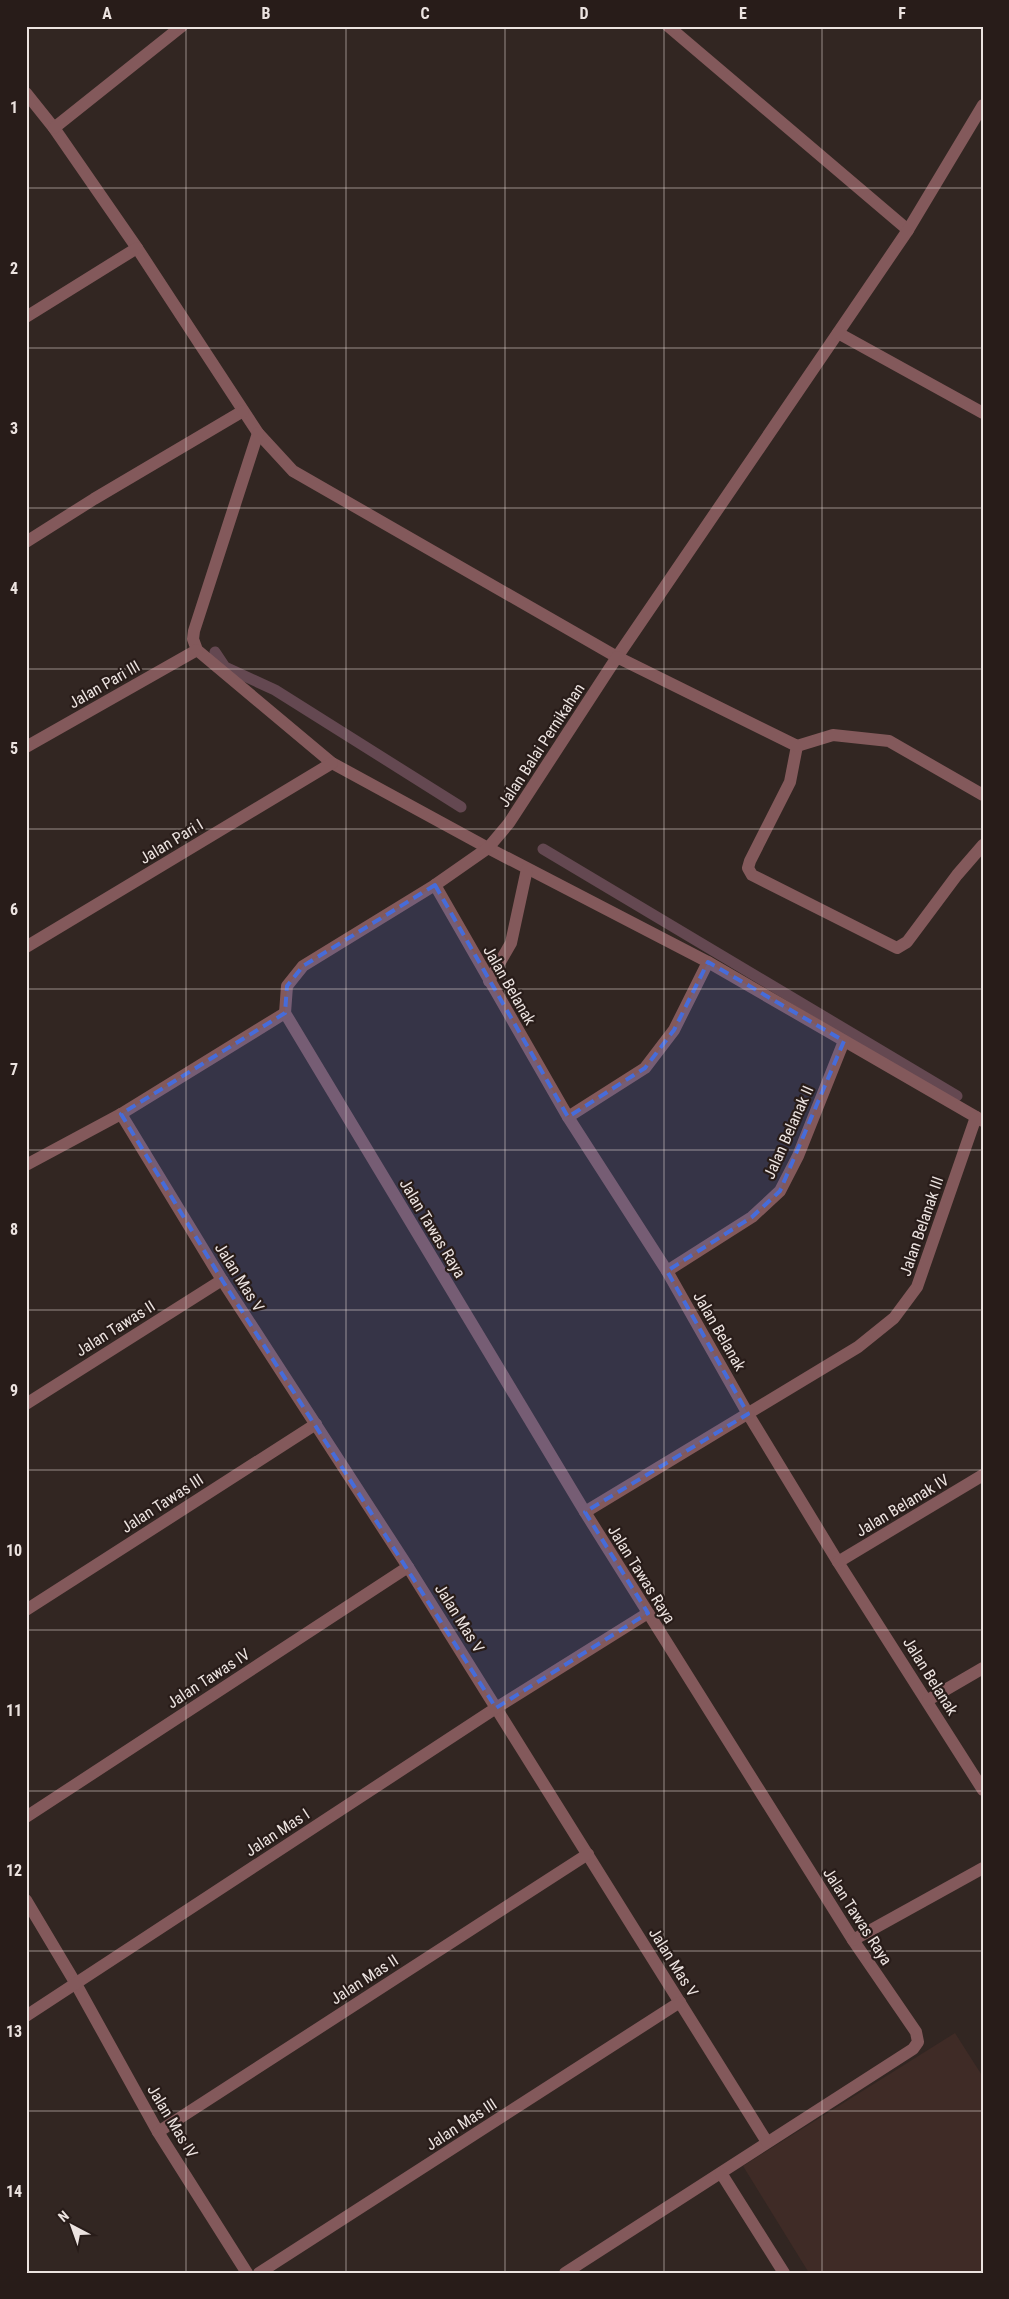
<svg xmlns="http://www.w3.org/2000/svg" width="1009" height="2299" font-family="'Roboto Condensed',sans-serif">
  <rect width="100%" height="100%" fill="#322622"/>
  <polygon fill="#3f2b26" points="955,2033 983,2077 983,2273 809,2273 743,2166"/>
  <g fill="none" stroke-linecap="round" stroke-linejoin="round">
    <g stroke="#644851" stroke-width="11">
      <polyline points="215,652 225,667 275,690 461,807"/>
      <polyline points="543,849 957,1096"/>
    </g>
    <g stroke="#83595b" stroke-width="12">
      <polyline points="668,26 908,230"/>
      <polyline points="26,93 54,128 137,248 258,433 293,471 617,657 908,230 983,105"/>
      <polyline points="54,128 182,26"/>
      <polyline points="26,317 137,248"/>
      <polyline points="838,333 983,413"/>
      <polyline points="258,433 194,631 193,639 197,650 332,763 488,848 708,962 983,1121"/>
      <polyline points="26,542 94,499 243,411"/>
      <polyline points="797,746 790,782 750,861 748,868 752,875 897,948 907,942 957,875 983,845"/>
      <polyline points="26,747 197,650"/>
      <polyline points="435,885 568,1117 667,1271 748,1414 838,1562 983,1790"/>
      <polyline points="26,947 332,763"/>
      <polyline points="489,981 511,943 527,869"/>
      <polyline points="285,1013 585,1512 853,1940 916,2032 918,2042 913,2049 565,2273"/>
      <polyline points="285,1013 287,986 303,966 435,885 488,848 509,823 617,657 797,746 833,735 889,741 983,795"/>
      <polyline points="121,1114 222,1280 408,1567 767,2142"/>
      <polyline points="568,1117 645,1068 674,1030 708,962"/>
      <polyline points="26,1165 121,1114 285,1013"/>
      <polyline points="667,1271 752,1217 780,1191 798,1156 844,1041"/>
      <polyline points="26,1404 222,1280"/>
      <polyline points="585,1512 858,1347 894,1318 917,1287 976,1117"/>
      <polyline points="838,1562 983,1475"/>
      <polyline points="26,1610 316,1424"/>
      <polyline points="928,1700 983,1668"/>
      <polyline points="26,1817 408,1567"/>
      <polyline points="26,1900 76,1984 158,2132 247,2273"/>
      <polyline points="853,1940 983,1868"/>
      <polyline points="26,2016 496,1708 648,1613"/>
      <polyline points="158,2132 588,1854"/>
      <polyline points="721,2173 784,2273"/>
      <polyline points="259,2273 680,2002"/>
    </g>
  </g>
  <path fill="#466cda" fill-opacity="0.2" stroke="#466cda" stroke-width="4" stroke-dasharray="10 6" stroke-linejoin="round" d="M435,885L568,1117L645,1068L674,1030L708,962L844,1041L780,1191L752,1217L667,1271L748,1414L585,1512L648,1613L496,1708L222,1280L121,1114L285,1013L287,986L303,966Z"/>
  <path fill="none" stroke="#ece3e0" stroke-width="1" stroke-opacity="0.55" d="M186,26V2273M346,26V2273M505,26V2273M664,26V2273M822,26V2273M26,188H983M26,348H983M26,508H983M26,669H983M26,829H983M26,989H983M26,1150H983M26,1310H983M26,1470H983M26,1630H983M26,1791H983M26,1951H983M26,2111H983"/>
  <g text-anchor="middle" stroke-width="4.5" stroke-linejoin="round" paint-order="stroke">
    <g font-size="16" fill="#ece3e0" stroke="#281c19">
      <text transform="translate(104 684) rotate(-30)" y="6">Jalan Pari III</text>
      <text transform="translate(541 745) rotate(-57)" y="6">Jalan Balai Pernikahan</text>
      <text transform="translate(171 841) rotate(-31)" y="6">Jalan Pari I</text>
      <text transform="translate(510 985) rotate(60)" y="6">Jalan Belanak</text>
      <text transform="translate(788 1132) rotate(-66)" y="6">Jalan Belanak II</text>
      <text transform="translate(921 1226) rotate(-71)" y="6">Jalan Belanak III</text>
      <text transform="translate(433 1228) rotate(59)" y="6">Jalan Tawas Raya</text>
      <text transform="translate(240 1277) rotate(58)" y="6">Jalan Mas V</text>
      <text transform="translate(115 1328) rotate(-32)" y="6">Jalan Tawas II</text>
      <text transform="translate(720 1331) rotate(60)" y="6">Jalan Belanak</text>
      <text transform="translate(162 1503) rotate(-33)" y="6">Jalan Tawas III</text>
      <text transform="translate(902 1505) rotate(-31)" y="6">Jalan Belanak IV</text>
      <text transform="translate(642 1574) rotate(58)" y="6">Jalan Tawas Raya</text>
      <text transform="translate(460 1618) rotate(58)" y="6">Jalan Mas V</text>
      <text transform="translate(931 1676) rotate(58)" y="6">Jalan Belanak</text>
      <text transform="translate(208 1678) rotate(-33)" y="6">Jalan Tawas IV</text>
      <text transform="translate(277 1832) rotate(-33)" y="6">Jalan Mas I</text>
      <text transform="translate(858 1916) rotate(57)" y="6">Jalan Tawas Raya</text>
      <text transform="translate(674 1962) rotate(58)" y="6">Jalan Mas V</text>
      <text transform="translate(364 1979) rotate(-33)" y="6">Jalan Mas II</text>
      <text transform="translate(173 2121) rotate(59)" y="6">Jalan Mas IV</text>
      <text transform="translate(461 2124) rotate(-33)" y="6">Jalan Mas III</text>
    </g>
  </g>
  <rect width="1009" height="2299" fill="none" stroke="#281c19" stroke-width="55"/>
  <g transform="translate(72 2226) rotate(319)" stroke="#281c19" stroke-width="4" paint-order="stroke">
  <path d="M0-4L9 19L0 12L-9 19Z" fill="#ece3e0"/>
  <text y="-8" font-size="14" font-weight="bold" text-anchor="middle" fill="#ece3e0">N</text>
  </g>
  <rect x="28" y="28" width="954" height="2244" fill="none" stroke="#ece3e0" stroke-width="2"/>
  <g font-size="16" text-anchor="middle" font-weight="bold" fill="#ece3e0">
    <text x="107" y="19">A</text>
    <text x="266" y="19">B</text>
    <text x="425" y="19">C</text>
    <text x="584" y="19">D</text>
    <text x="743" y="19">E</text>
    <text x="902" y="19">F</text>
    <text x="14" y="113">1</text>
    <text x="14" y="274">2</text>
    <text x="14" y="434">3</text>
    <text x="14" y="594">4</text>
    <text x="14" y="754">5</text>
    <text x="14" y="915">6</text>
    <text x="14" y="1075">7</text>
    <text x="14" y="1235">8</text>
    <text x="14" y="1396">9</text>
    <text x="14" y="1556">10</text>
    <text x="14" y="1716">11</text>
    <text x="14" y="1876">12</text>
    <text x="14" y="2037">13</text>
    <text x="14" y="2197">14</text>
  </g>
</svg>
